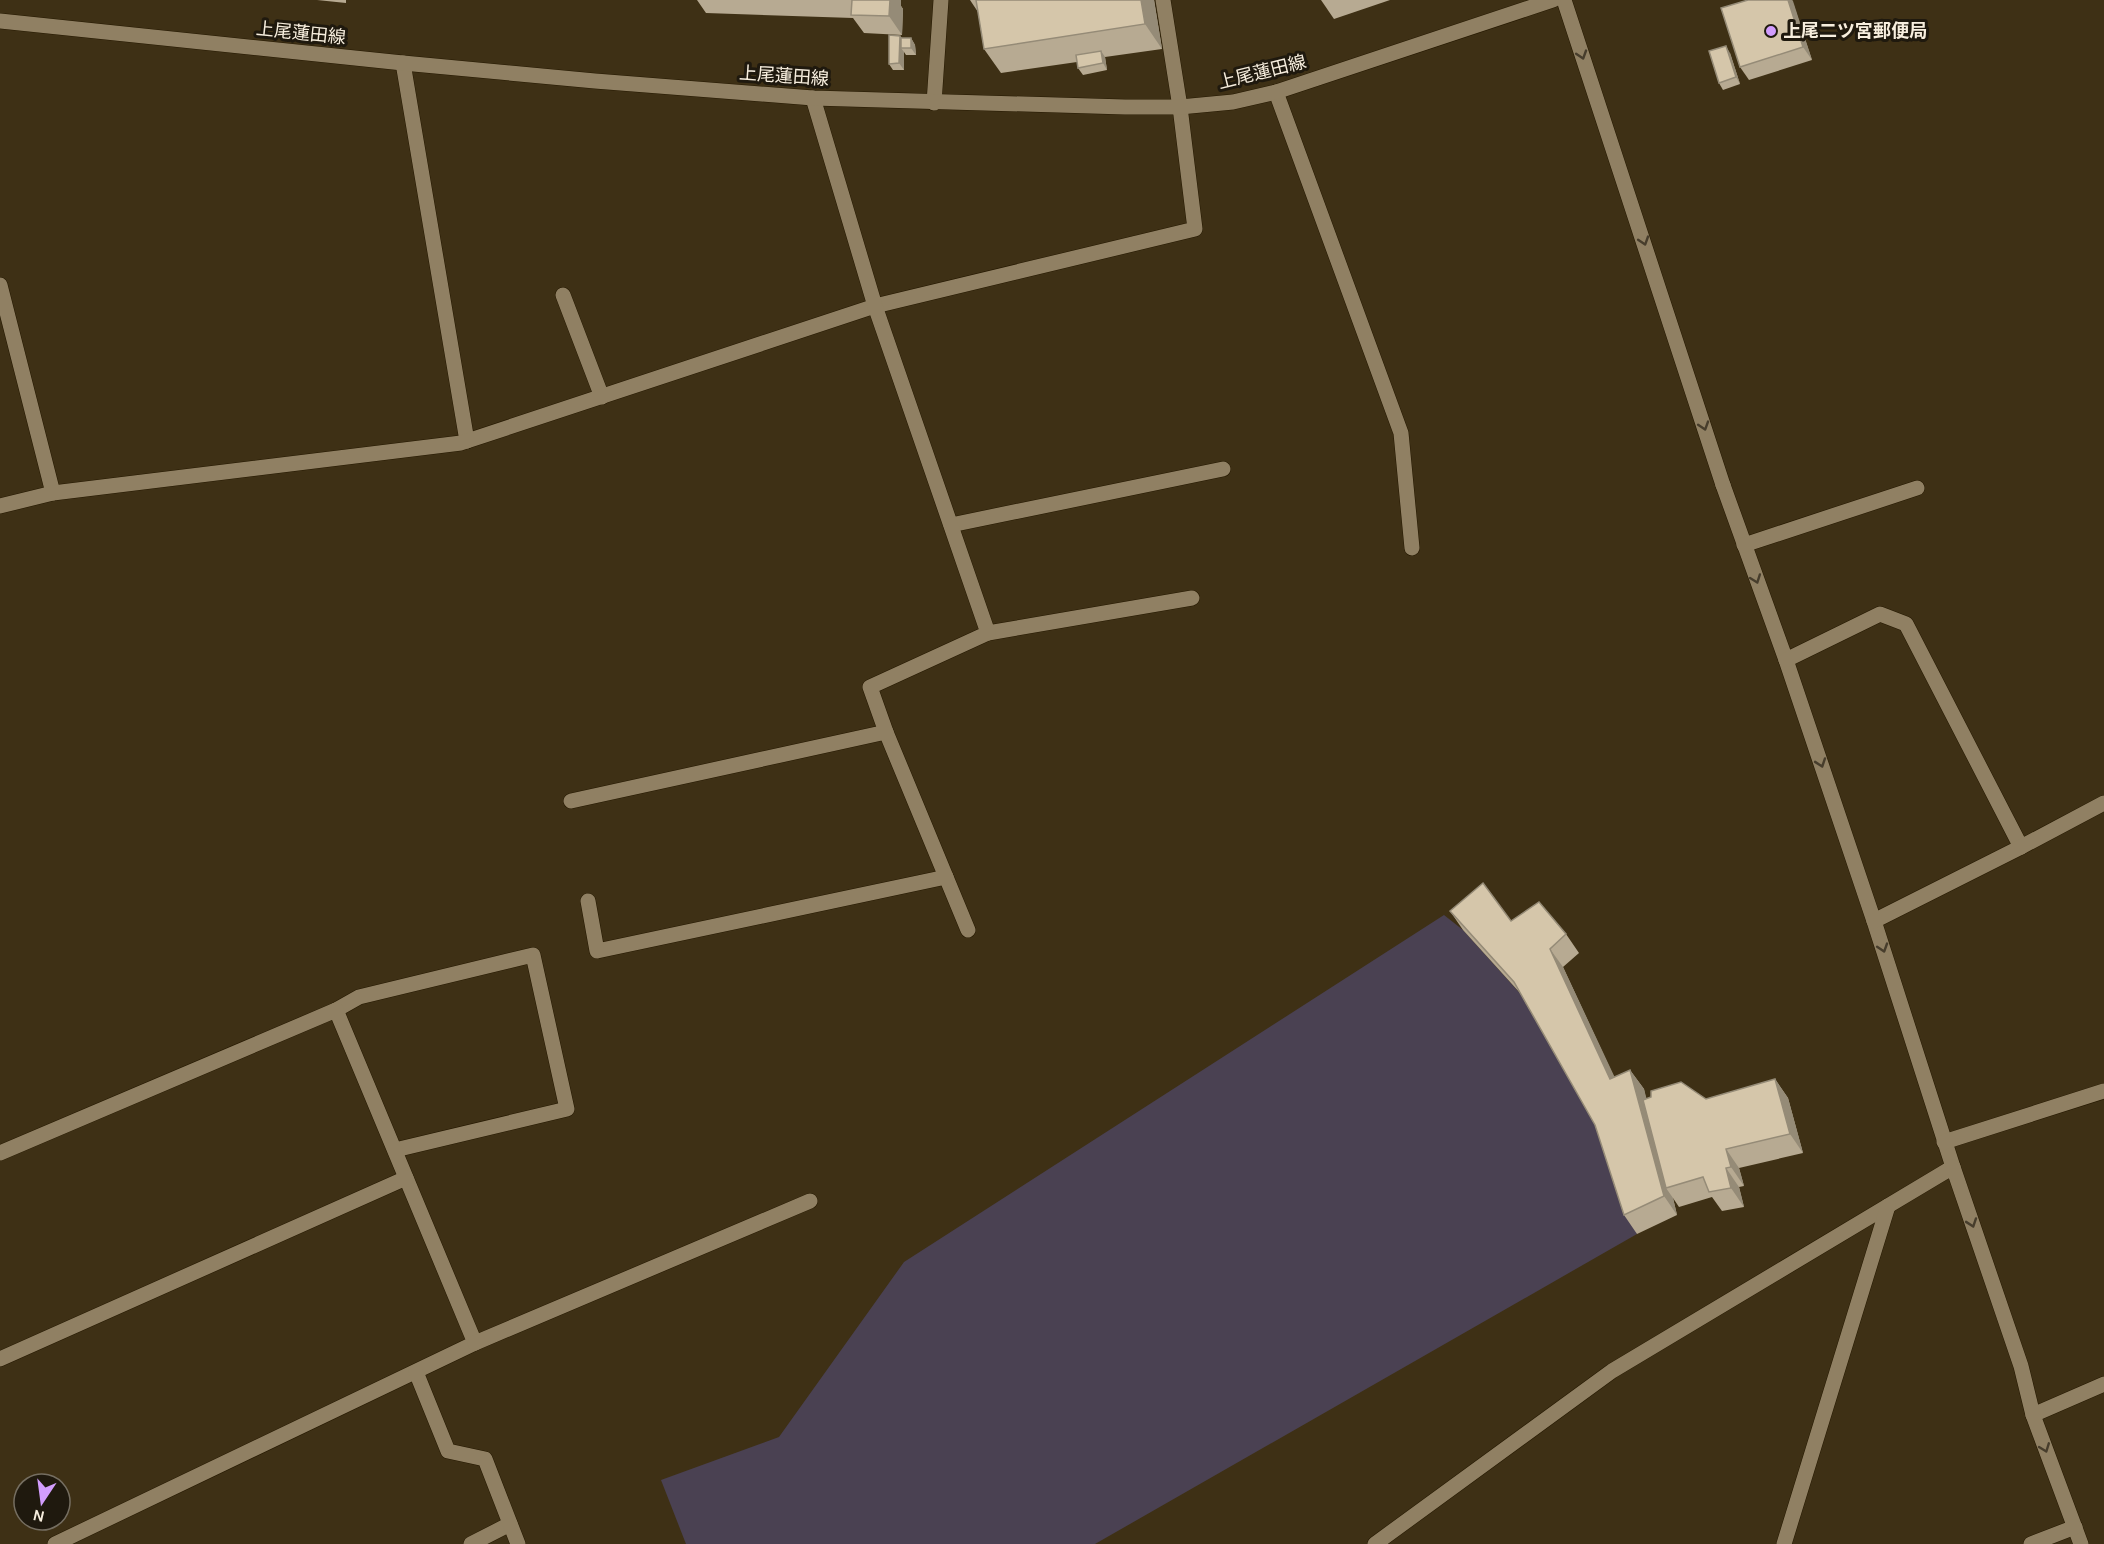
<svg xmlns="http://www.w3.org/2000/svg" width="2104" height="1544" font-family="Karla,'Noto Sans JP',sans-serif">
  <rect width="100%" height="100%" fill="#3e3015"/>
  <polygon fill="#4a4152" points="1444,915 1463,930 1527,1001 1608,1144 1637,1234 1095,1544 686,1544 661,1480 779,1437 904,1262"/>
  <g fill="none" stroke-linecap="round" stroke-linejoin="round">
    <defs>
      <g id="service">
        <polyline points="403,63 467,441"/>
        <polyline points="934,103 941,0"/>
        <polyline points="0,285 53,493"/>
        <polyline points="563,295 602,397"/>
        <polyline points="1723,485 1786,660 1874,921 1953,1167"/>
        <polyline points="0,506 53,493 461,443 875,306 1195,229 1180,107 1163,0"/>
        <polyline points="951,525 1223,469"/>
        <polyline points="1744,545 1917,488"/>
        <polyline points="988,633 1192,598"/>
        <polyline points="588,901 597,951 946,877"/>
        <polyline points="1944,1142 2104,1091"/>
        <polyline points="2033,1415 2104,1384"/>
        <polyline points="471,1544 510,1524"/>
      </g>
      <g id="minor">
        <polyline points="1564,0 1723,485"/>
        <polyline points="1276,92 1401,433 1412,548"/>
        <polyline points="1786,660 1880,614 1906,624 2021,847"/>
        <polyline points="886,732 968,930"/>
        <polyline points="571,801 886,732 870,687 988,633 875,306 813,98"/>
        <polyline points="1874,921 2021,847 2104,803"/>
        <polyline points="336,1010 359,997 533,955 567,1109 395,1150"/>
        <polyline points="0,1153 336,1010 475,1343 55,1544"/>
        <polyline points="475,1343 810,1201"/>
        <polyline points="0,1359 406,1178"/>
        <polyline points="416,1372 448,1451 485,1459 518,1544"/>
        <polyline points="1375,1544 1612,1371 1953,1167 2021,1366 2033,1415 2081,1544"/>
        <polyline points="1784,1544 1888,1206"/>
        <polyline points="2031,1544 2075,1527"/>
      </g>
      <polyline id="secondary" points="0,21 403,63 595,81 813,98 1125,107 1180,107 1233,102 1276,92 1553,0"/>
    </defs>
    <use href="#service" stroke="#251800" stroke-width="16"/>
    <use href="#minor" stroke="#251800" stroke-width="16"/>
    <use href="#secondary" stroke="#251800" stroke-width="16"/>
    <use href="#service" stroke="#908063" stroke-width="15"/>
    <use href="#minor" stroke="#908063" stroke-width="15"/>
    <use href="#secondary" stroke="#908063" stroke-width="15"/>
  </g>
  <g fill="#b7aa92">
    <polygon points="317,0 346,0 346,3"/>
    <polygon points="697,0 901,0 901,6 903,9 902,35 864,33 853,18 706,13"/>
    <polygon points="970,0 1154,0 1162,49 1105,57 1107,70 1083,75 1078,68 1077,62 1001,73 984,49 978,12"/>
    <polygon points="1321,0 1390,0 1334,19"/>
    <polygon points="1748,0 1792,0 1812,60 1749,80 1740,67"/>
    <polygon points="900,36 902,38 911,38 915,45 916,55 906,55 904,52 904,70 893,70 889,64"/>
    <polygon points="1730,53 1740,84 1723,90 1719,83"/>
    <polygon points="1450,911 1511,921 1566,934 1579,953 1563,967 1614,1077 1630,1070 1644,1089 1646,1099 1706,1099 1775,1079 1788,1098 1803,1153 1739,1168 1744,1186 1739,1187 1744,1207 1722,1211 1712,1197 1679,1207 1673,1198 1677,1215 1637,1234 1624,1215 1595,1125 1520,993 1463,930"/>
  </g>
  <g fill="#958b77">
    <polygon points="890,0 901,0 901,6 903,9 902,35 889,16"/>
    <polygon points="1141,0 1154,0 1162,49 1145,24"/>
    <polygon points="1788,0 1792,0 1793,1 1812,60 1803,47"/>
    <polygon points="900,36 904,42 901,48 904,52 904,70 899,63"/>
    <polygon points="911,38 915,45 916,55 911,48"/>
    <polygon points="1726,46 1730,53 1740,84 1736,77"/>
    <polygon points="1101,51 1105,57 1107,70 1103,63"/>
    <polygon points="1550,949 1563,967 1624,1097 1610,1079"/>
    <polygon points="1630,1070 1644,1089 1670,1187 1666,1188 1673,1198 1677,1215 1664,1196"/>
    <polygon points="1775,1079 1788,1098 1803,1153 1790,1134"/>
    <polygon points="1726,1149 1739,1168 1744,1186 1731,1167"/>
    <polygon points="1726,1168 1739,1187 1744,1207 1731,1188"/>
  </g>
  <g fill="#d5c6aa" stroke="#958b77" stroke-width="1.5">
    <polygon points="852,0 890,0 889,16 851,15"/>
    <polygon points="976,0 1141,0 1145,24 984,49"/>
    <polygon points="1748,0 1788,0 1803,47 1740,67 1721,8"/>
    <polygon points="889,35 900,36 899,63 889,64"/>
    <rect x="901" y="38" width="10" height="10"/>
    <polygon points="1726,46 1736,77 1719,83 1709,51"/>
    <polygon points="1101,51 1103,63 1078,68 1076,55"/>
    <polygon points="1483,883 1511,921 1539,902 1566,934 1550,949 1610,1079 1630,1070 1664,1196 1624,1215 1595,1125 1514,982 1450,911"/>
    <polygon points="1775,1079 1790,1134 1726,1149 1731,1167 1726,1168 1731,1188 1709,1192 1703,1177 1666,1188 1643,1100 1651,1097 1651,1091 1681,1082 1706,1099"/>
  </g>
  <defs><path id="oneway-chevron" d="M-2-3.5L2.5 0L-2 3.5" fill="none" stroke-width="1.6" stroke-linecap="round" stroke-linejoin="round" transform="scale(1.5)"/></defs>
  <g stroke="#473d2c">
    <use href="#oneway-chevron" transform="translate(1582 55) rotate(72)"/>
    <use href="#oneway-chevron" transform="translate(1644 241) rotate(72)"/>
    <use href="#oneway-chevron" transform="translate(1704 426) rotate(72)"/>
    <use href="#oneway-chevron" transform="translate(1756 579) rotate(70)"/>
    <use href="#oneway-chevron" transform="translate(1821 763) rotate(71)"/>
    <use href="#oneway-chevron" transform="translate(1883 948) rotate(72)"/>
    <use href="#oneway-chevron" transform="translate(1972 1223) rotate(71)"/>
    <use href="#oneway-chevron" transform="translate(2045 1448) rotate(69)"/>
  </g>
  <circle fill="#d29dfd" stroke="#1f190e" stroke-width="2" cx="1771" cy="31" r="6"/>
  <g text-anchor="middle" stroke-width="6" stroke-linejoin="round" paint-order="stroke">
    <g font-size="18" font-weight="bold" fill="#f7eede" stroke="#1f190e" text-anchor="start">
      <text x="1783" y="37">上尾二ツ宮郵便局</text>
    </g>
    <g font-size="18" fill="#f7eede" stroke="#1f190e">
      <text transform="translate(301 33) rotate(6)" y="6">上尾蓮田線</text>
      <text transform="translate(1262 72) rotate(-14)" y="6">上尾蓮田線</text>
      <text transform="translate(784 76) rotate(4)" y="6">上尾蓮田線</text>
    </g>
  </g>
  <g transform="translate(42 1502) rotate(193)"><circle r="28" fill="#1f190e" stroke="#756e61" stroke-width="1.5"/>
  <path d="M0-4.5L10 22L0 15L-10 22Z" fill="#d29dfd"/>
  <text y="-9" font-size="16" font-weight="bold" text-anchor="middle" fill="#f7eede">N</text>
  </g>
</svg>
